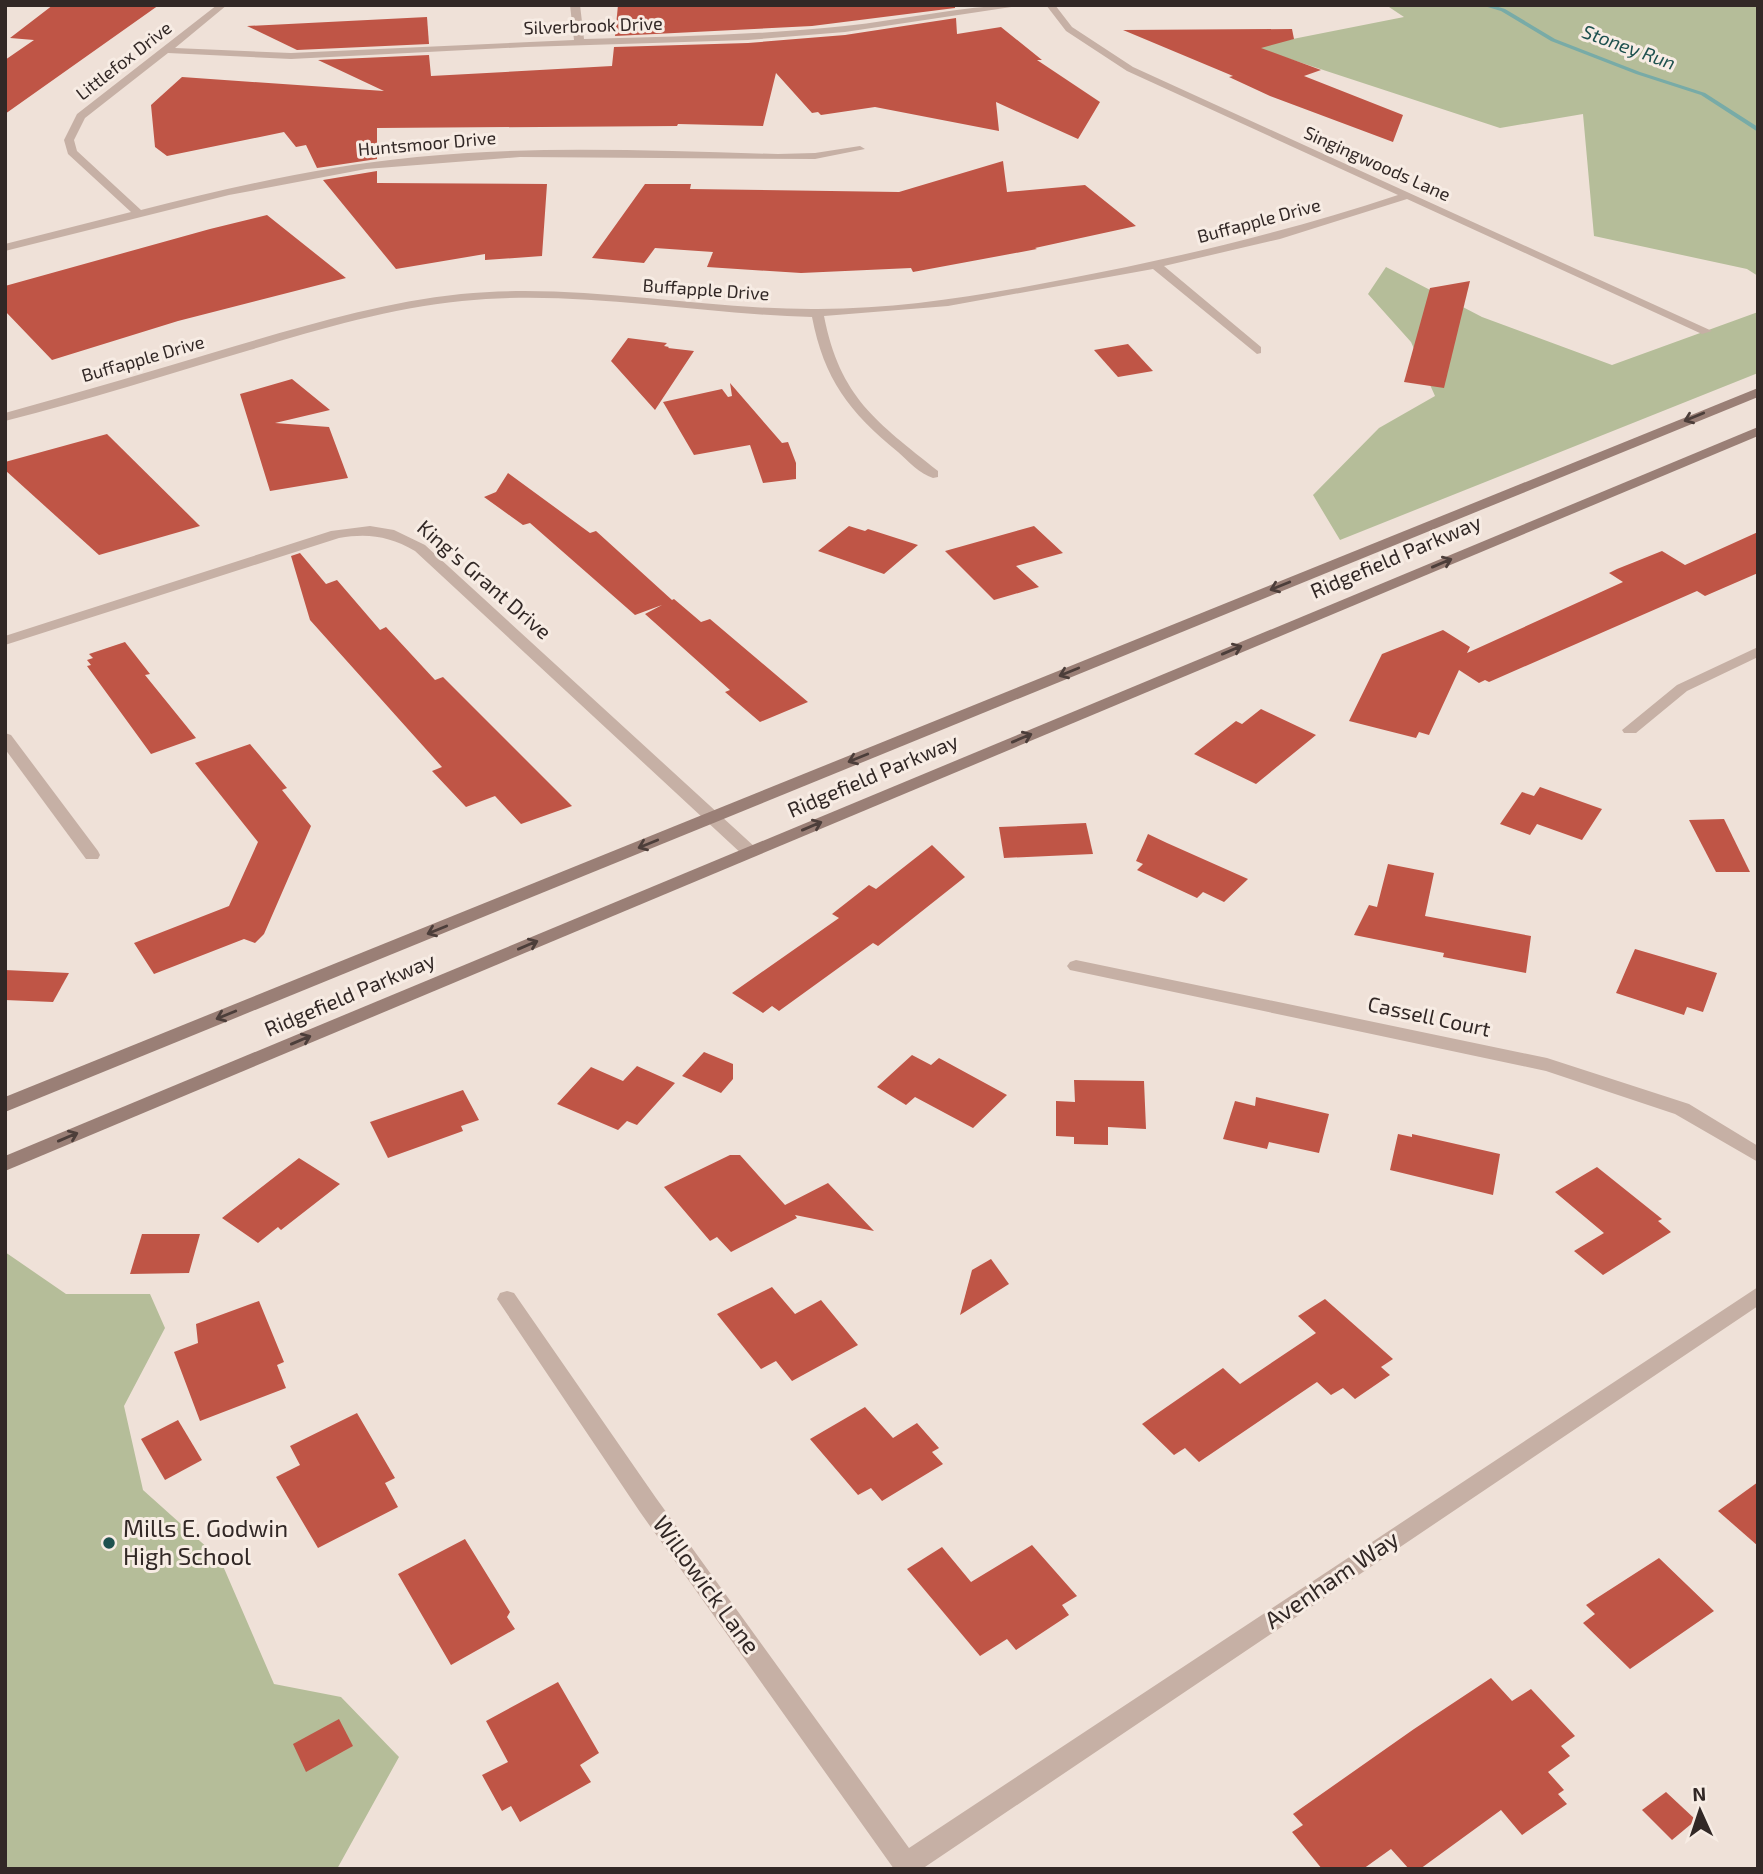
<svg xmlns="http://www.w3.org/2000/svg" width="1763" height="1874" font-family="'Exo 2',sans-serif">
  <rect width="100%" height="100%" fill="#efe1d8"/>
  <g fill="#b5bd99">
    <polygon points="1386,5 1758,5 1758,276 1747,269 1594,236 1583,114 1500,128 1253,47 1404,17"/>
    <polygon points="1386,267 1482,317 1612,365 1758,312 1758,373 1340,540 1313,495 1379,428 1435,396 1411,342 1368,294"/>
    <polygon points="5,1252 66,1294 150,1294 165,1328 124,1406 143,1490 220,1559 274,1684 341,1697 399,1757 337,1869 5,1869"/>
  </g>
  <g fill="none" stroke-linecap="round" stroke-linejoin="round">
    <polygon fill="#78aba7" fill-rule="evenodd" points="1481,5 1492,5 1505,9 1555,39 1640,72 1705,93 1758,127 1758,132 1701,95 1636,74 1551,41 1501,11"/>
  </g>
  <g fill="#bf5546">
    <polygon points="53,5 159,5 5,114 5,60 34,40 10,38"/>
    <polygon points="618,5 955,5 955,8 812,26 615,36"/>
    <polygon points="427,17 429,44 297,50 247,26"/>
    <polygon points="956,18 957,34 1001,27 1042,60 1037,60 1100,102 1078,139 996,102 999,131 875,107 821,115 818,112 812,113 776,73 763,126 678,124 677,126 377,128 377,159 317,168 306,145 296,147 284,132 167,156 155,147 151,105 182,77 384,91 318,60 429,55 431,76 612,66 614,47 748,43 845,35"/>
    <polygon points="1292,29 1294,39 1261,48 1321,70 1304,76 1403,115 1393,142 1270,96 1229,77 1233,76 1123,30"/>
    <polygon points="1003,161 1007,192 1085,185 1136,226 1035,248 1037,249 913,272 911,268 801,273 707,267 713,252 655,248 644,263 592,258 645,184 691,184 690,189 899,192"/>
    <polygon points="377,171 377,183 547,184 542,256 485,260 485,254 396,269 323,180"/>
    <polygon points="267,215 346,278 178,321 52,360 5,311 5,286 210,229"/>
    <polygon points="1470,281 1444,388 1404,382 1430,288"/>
    <polygon points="628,338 667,343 664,346 669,347 668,348 694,351 655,410 611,361"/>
    <polygon points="1128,344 1153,371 1118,377 1094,350"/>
    <polygon points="292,379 330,410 275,423 329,427 348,478 270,491 240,394"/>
    <polygon points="730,383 782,443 788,442 796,463 796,479 763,483 750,445 694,455 663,402 722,389 728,397 732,396"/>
    <polygon points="107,434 200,526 99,555 5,470 5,462"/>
    <polygon points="508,473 590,533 596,531 672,600 674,599 701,622 710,619 808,702 760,722 725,692 730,690 645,614 662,605 635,615 530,523 523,525 484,497 496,492"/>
    <polygon points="849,526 865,531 868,529 918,545 884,574 818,551"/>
    <polygon points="1034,526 1063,553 1016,566 1039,587 994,600 945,551"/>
    <polygon points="1758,532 1758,573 1705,596 1697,591 1489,682 1485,680 1479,683 1459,670 1429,735 1419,732 1416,738 1349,721 1382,654 1443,630 1470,647 1467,653 1623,582 1609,573 1617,569 1662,551 1685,565"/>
    <polygon points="300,553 326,584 337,580 380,630 386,627 435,680 443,677 572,806 521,824 495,796 466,807 432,771 442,767 310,620 291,556"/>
    <polygon points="125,642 150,674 145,675 196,738 151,754 87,666 91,665 87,660 93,658 89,654"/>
    <polygon points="1261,709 1316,735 1256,784 1194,754 1236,721 1242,724"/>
    <polygon points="250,744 287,788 282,790 311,826 264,934 255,943 244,939 154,974 134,943 229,906 258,842 195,763"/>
    <polygon points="1540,787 1602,809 1582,840 1537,824 1530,835 1500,824 1522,792 1534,796"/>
    <polygon points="1724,819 1750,872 1716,872 1689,820"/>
    <polygon points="1086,823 1093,854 1004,858 999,827"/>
    <polygon points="1148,834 1167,843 1248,879 1224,902 1203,892 1197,898 1137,870 1143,864 1136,861"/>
    <polygon points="932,845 965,877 878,946 873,943 779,1011 772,1006 763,1013 732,993 839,918 832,914 869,885 876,889"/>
    <polygon points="1388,864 1434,873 1425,916 1531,936 1526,973 1443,957 1444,953 1354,935 1369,905 1377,907"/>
    <polygon points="1635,949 1717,973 1703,1012 1687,1007 1684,1015 1616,993"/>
    <polygon points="5,970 69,973 53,1002 5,1000"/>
    <polygon points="704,1052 733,1064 733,1079 721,1093 682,1076"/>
    <polygon points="912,1055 931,1065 939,1058 1007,1095 973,1128 915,1097 906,1105 877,1087"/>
    <polygon points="637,1066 675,1083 637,1125 627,1121 618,1130 557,1104 591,1067 623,1081"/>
    <polygon points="1074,1080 1144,1081 1146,1129 1108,1127 1108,1145 1074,1144 1074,1137 1056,1136 1056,1101 1075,1102"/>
    <polygon points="463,1090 479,1120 461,1126 463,1131 388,1158 370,1122"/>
    <polygon points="1256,1097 1329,1114 1319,1153 1269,1142 1267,1149 1223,1139 1235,1101 1255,1106"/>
    <polygon points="1398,1134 1412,1137 1412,1134 1500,1154 1493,1195 1390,1170"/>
    <polygon points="730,1155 740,1155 785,1205 828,1183 874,1231 795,1215 797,1218 731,1252 717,1237 710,1241 664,1187"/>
    <polygon points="299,1158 340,1184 281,1230 278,1227 258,1243 222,1218"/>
    <polygon points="1597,1167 1662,1219 1658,1221 1671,1232 1603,1275 1574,1251 1604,1233 1555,1192"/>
    <polygon points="142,1234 200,1234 189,1273 130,1274"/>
    <polygon points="991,1259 1009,1284 960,1315 972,1270"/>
    <polygon points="772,1287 795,1314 821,1300 858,1345 792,1381 776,1361 761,1369 717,1314"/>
    <polygon points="1325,1299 1393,1359 1381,1367 1390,1375 1355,1399 1343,1388 1331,1395 1317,1382 1199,1462 1185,1448 1174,1455 1142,1424 1223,1368 1240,1384 1316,1333 1298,1316"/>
    <polygon points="259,1301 284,1362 277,1365 286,1388 200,1421 174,1352 198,1343 196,1324"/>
    <polygon points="865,1407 893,1438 917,1423 939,1448 932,1452 943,1464 882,1501 871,1488 858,1495 810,1439"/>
    <polygon points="357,1413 395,1478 385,1483 398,1507 318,1548 276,1477 300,1465 290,1446"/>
    <polygon points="178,1420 202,1460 165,1480 141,1439"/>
    <polygon points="1758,1482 1758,1546 1718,1511"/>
    <polygon points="465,1539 510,1612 507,1617 515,1629 451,1665 398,1574"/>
    <polygon points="1032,1545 1077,1596 1062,1605 1069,1615 1016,1650 1007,1639 980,1656 907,1569 942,1547 971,1582"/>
    <polygon points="1659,1558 1714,1611 1630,1669 1583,1623 1595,1614 1586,1605"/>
    <polygon points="1491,1678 1512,1701 1531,1689 1575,1736 1561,1746 1570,1756 1548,1772 1564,1790 1558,1794 1567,1804 1522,1835 1501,1810 1420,1869 1409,1869 1391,1849 1363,1869 1322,1869 1292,1832 1303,1825 1293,1814 1414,1729"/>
    <polygon points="558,1682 599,1753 580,1765 591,1782 520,1822 511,1806 502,1811 482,1775 508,1762 486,1721"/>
    <polygon points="339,1719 353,1746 306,1772 293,1744"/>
    <polygon points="1666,1792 1696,1820 1672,1840 1642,1810"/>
  </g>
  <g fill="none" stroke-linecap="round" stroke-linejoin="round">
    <g fill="#c6b0a5" fill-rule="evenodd">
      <path d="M217,5H227L175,48L291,53L574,40L570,5H580L584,39C671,37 758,35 845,26C904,20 964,5 1024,5L845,32L748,40L526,47L291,59L168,53L85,118L74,140L77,151L141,210C232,187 323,166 417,157C537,145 658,151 778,154L815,153L860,146L865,149L815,159L520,157L366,169L229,195L5,251V244L131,212L68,154L64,140L77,114Z"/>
      <path d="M1046,5H1055L1072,27L1133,67L1712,331L1702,334L1407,199L1280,239L1164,266L1261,347V353L1257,354L1153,269L948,306L824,316C840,398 877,422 938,471V477L933,478C920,474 908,461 898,452C849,412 824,379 812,317C696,314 578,289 462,301C390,308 320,329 250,350C169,374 87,400 5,421V413C81,392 156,370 232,347C307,325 383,302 461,294C580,282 699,310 818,309C901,309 984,295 1066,279C1181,257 1286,232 1398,195L1127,71L1066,31Z"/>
      <path d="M370,526L394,530L425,545L756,848L758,852L756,856H744L415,551C389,536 368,533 339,538L5,645V636L331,531Z"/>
      <polygon points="1758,647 1758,657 1687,691 1636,733 1624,733 1622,730 1677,685"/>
      <polygon points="5,733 11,735 98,851 100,855 98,859 86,859 5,749"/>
      <polygon points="1076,960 1547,1058 1689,1104 1758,1146 1758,1162 1675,1114 1546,1071 1070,970 1067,966 1070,962"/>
      <polygon points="1758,1287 1758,1306 922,1869 894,1869 640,1512 497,1299 500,1293 507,1291 514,1293 656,1498 909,1848"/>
    </g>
    <g fill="#9a7f76" fill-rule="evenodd">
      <polygon points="1758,388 1758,397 5,1112 5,1097"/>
      <polygon points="1758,427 1758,436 5,1171 5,1156"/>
    </g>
  </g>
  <defs><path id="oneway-shaft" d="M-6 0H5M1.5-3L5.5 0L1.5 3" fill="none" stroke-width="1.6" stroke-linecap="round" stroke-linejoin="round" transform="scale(1.75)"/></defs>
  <g stroke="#4c3e3a">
    <use href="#oneway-shaft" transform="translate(1694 417) rotate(158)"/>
    <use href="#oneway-shaft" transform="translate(1442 563) rotate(-23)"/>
    <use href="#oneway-shaft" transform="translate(1280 586) rotate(158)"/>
    <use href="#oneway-shaft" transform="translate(1232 650) rotate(-23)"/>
    <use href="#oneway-shaft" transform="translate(1069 672) rotate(158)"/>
    <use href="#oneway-shaft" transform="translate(1022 738) rotate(-23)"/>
    <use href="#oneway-shaft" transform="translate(858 758) rotate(158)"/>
    <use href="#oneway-shaft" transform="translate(812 826) rotate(-23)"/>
    <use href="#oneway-shaft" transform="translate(648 844) rotate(158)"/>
    <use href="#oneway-shaft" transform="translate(437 930) rotate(158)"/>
    <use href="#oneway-shaft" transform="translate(528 945) rotate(-23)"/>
    <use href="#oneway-shaft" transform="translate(226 1015) rotate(158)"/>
    <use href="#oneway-shaft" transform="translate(301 1040) rotate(-23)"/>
    <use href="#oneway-shaft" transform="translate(68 1137) rotate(-23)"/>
  </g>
  <circle fill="#1e514f" stroke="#f7ece4" stroke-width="2.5" cx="109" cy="1543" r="7"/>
  <g text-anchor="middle" stroke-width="6" stroke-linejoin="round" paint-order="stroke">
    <g font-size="18" fill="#322826" stroke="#f7ece4">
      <text transform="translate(593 26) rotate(-2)" y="6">Silverbrook Drive</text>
      <text transform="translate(124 61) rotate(-38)" y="6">Littlefox Drive</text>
      <text transform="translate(427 144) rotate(-5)" y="6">Huntsmoor Drive</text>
      <text transform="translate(1377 164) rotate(24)" y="6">Singingwoods Lane</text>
      <text transform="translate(1259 221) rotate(-15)" y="6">Buffapple Drive</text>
      <text transform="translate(706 290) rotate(4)" y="6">Buffapple Drive</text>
      <text transform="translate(143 359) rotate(-16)" y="6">Buffapple Drive</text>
    </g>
    <g font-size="19" font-style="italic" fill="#1e514f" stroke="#f7ece4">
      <text transform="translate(1629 47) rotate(20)" y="7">Stoney Run</text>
    </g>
    <g font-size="21" fill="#322826" stroke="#f7ece4">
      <text transform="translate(1396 557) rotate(-23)" y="7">Ridgefield Parkway</text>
      <text transform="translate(484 580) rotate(41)" y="7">King's Grant Drive</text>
      <text transform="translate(873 776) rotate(-23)" y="7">Ridgefield Parkway</text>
      <text transform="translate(350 995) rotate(-23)" y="7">Ridgefield Parkway</text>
      <text transform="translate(1429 1017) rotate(12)" y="7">Cassell Court</text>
    </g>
    <g font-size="24" fill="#322826" stroke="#f7ece4" text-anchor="start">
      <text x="123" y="1537">Mills E. Godwin<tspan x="123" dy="28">High School</tspan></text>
    </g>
    <g font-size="24" fill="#322826" stroke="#f7ece4">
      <text transform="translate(1332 1580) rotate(-34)" y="8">Avenham Way</text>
      <text transform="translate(706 1585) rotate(54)" y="8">Willowick Lane</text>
    </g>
  </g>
  <rect width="1763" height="1874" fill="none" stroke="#322826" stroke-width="14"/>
  <g transform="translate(1700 1811) rotate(357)" stroke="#f7ece4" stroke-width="5" paint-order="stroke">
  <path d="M0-5L12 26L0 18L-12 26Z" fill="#322826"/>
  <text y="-10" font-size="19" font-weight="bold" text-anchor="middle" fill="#322826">N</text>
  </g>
</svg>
